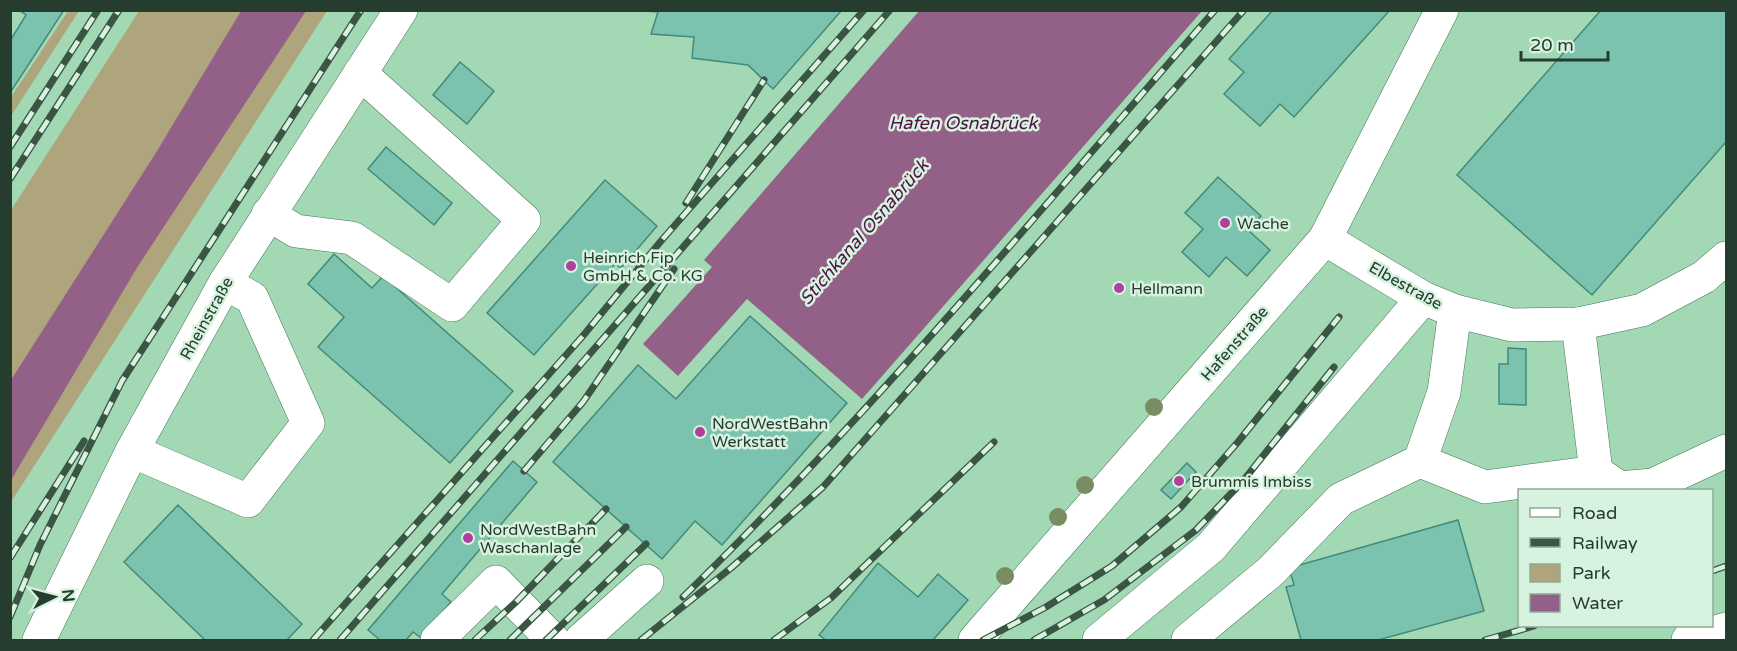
<svg xmlns="http://www.w3.org/2000/svg" width="1737" height="651" font-family="'Varela Round',sans-serif">
  <rect width="100%" height="100%" fill="#a2d9b4"/>
  <g fill="#afa57c">
    <polygon points="68,11 79,11 11,116 11,97"/>
    <polygon points="139,11 327,11 11,502 11,210"/>
  </g>
  <g fill="#936187">
    <polygon points="241,11 306,11 138,266 11,480 11,380 157,151"/>
    <polygon points="919,11 1202,11 862,399 747,299 678,376 643,344 712,267 704,260"/>
  </g>
  <g fill="#7bc2af" stroke="#438a78" stroke-width="1.5">
    <polygon points="19,10 64,10 10,93 10,41 26,15"/>
    <polygon points="631,10 842,10 773,89 748,65 692,58 694,37 651,34 658,12"/>
    <polygon points="1273,10 1390,10 1294,117 1280,104 1260,126 1224,94 1244,72 1229,59"/>
    <polygon points="1601,10 1726,10 1726,142 1592,295 1457,175"/>
    <polygon points="460,62 494,91 467,124 433,95"/>
    <polygon points="386,147 452,203 434,225 368,169"/>
    <polygon points="1218,177 1261,216 1248,230 1270,250 1247,276 1226,257 1209,277 1182,252 1203,229 1185,213"/>
    <polygon points="605,180 657,226 621,268 615,264 534,355 487,313"/>
    <polygon points="334,254 372,288 383,276 513,391 450,463 318,347 344,317 308,284"/>
    <polygon points="750,316 847,403 722,545 695,521 662,559 553,462 638,365 676,399"/>
    <polygon points="1508,348 1526,349 1526,405 1499,404 1499,364 1508,364"/>
    <polygon points="513,461 537,482 442,594 451,602 421,638 413,632 406,640 380,640 368,630"/>
    <polygon points="1187,463 1196,472 1171,499 1161,490"/>
    <polygon points="178,505 302,624 287,640 205,640 124,562"/>
    <polygon points="1458,520 1484,611 1378,640 1301,640 1286,587 1294,585 1289,568"/>
    <polygon points="878,563 918,597 938,574 968,600 933,640 826,640 819,635"/>
  </g>
  <g fill="none" stroke-linecap="round" stroke-linejoin="round">
    <defs>
      <g id="minor">
        <polyline points="268,214 296,231 352,238 452,305 524,220 360,73"/>
        <polyline points="1325,239 1423,298 1455,311 1512,325 1578,324 1642,310 1704,277 1726,258"/>
        <polyline points="132,451 248,501 308,423 252,298 225,283"/>
        <polyline points="1420,461 1444,392 1455,311"/>
        <polyline points="1596,472 1620,488 1653,485 1726,451"/>
        <polyline points="39,640 132,451 225,283 401,10"/>
        <polyline points="437,640 496,582 553,640"/>
        <polyline points="581,640 647,581"/>
        <polyline points="975,640 1325,239 1442,10"/>
        <polyline points="1099,640 1211,547 1423,298"/>
        <polyline points="1188,640 1270,572 1341,499 1420,461 1485,487 1596,472 1578,324"/>
      </g>
      <polyline id="major" points="1688,640 1726,629"/>
    </defs>
    <use href="#minor" stroke="#437756" stroke-width="34"/>
    <use href="#major" stroke="#437756" stroke-width="34"/>
    <use href="#minor" stroke="#fff" stroke-width="33"/>
    <use href="#major" stroke="#fff" stroke-width="33"/>
    <defs>
      <g id="rail">
        <polyline points="10,147 98,10"/>
        <polyline points="10,179 119,10"/>
        <polyline points="686,203 764,80"/>
        <polyline points="524,471 583,402 674,269"/>
        <polyline points="10,558 84,441"/>
        <polyline points="1712,571 1726,566"/>
        <path d="M683,597C872,413 1041,209 1215,10"/>
        <polyline points="10,617 40,545 122,381 361,10"/>
        <polyline points="313,640 582,337 661,241 864,10"/>
        <polyline points="340,640 890,10"/>
        <polyline points="475,640 516,602 606,509"/>
        <polyline points="510,640 626,527"/>
        <polyline points="546,640 646,544"/>
        <polyline points="641,640 731,568 823,487 1244,10"/>
        <polyline points="774,640 831,598 994,442"/>
        <polyline points="983,640 1046,607 1112,566 1181,507 1238,442 1339,317"/>
        <polyline points="1034,640 1104,600 1196,530 1243,481 1334,367"/>
        <polyline points="1485,640 1534,626"/>
      </g>
    </defs>
    <use href="#rail" stroke="#3a5543" stroke-width="7"/>
    <use href="#rail" stroke="#d7f2df" stroke-width="4.5" stroke-dasharray="14" stroke-linecap="butt"/>
  </g>
  <g fill="#7a8d62">
    <circle cx="1154" cy="407" r="9"/>
    <circle cx="1085" cy="485" r="9"/>
    <circle cx="1058" cy="517" r="9"/>
    <circle cx="1005" cy="576" r="9"/>
  </g>
  <g fill="#b0409d" stroke="#d7f2df" stroke-width="2">
    <circle cx="1225" cy="223" r="6"/>
    <circle cx="571" cy="266" r="6"/>
    <circle cx="1119" cy="288" r="6"/>
    <circle cx="700" cy="432" r="6"/>
    <circle cx="1179" cy="481" r="6"/>
    <circle cx="468" cy="538" r="6"/>
  </g>
  <g text-anchor="middle" stroke-width="5" stroke-linejoin="round" paint-order="stroke">
    <g font-size="16" fill="#263c2e" stroke="#d7f2df" text-anchor="start">
      <text x="1237" y="229">Wache</text>
      <text x="583" y="263">Heinrich Fip<tspan x="583" dy="18">GmbH &amp; Co. KG</tspan></text>
      <text x="1131" y="294">Hellmann</text>
      <text x="712" y="429">NordWestBahn<tspan x="712" dy="18">Werkstatt</tspan></text>
      <text x="1191" y="487">Brummis Imbiss</text>
      <text x="480" y="535">NordWestBahn<tspan x="480" dy="18">Waschanlage</tspan></text>
    </g>
    <g font-size="16" fill="#263c2e" stroke="#d7f2df">
      <text transform="translate(1406 285) rotate(29)" y="6">Elbestraße</text>
      <text transform="translate(206 318) rotate(-61)" y="6">Rheinstraße</text>
      <text transform="translate(1234 343) rotate(-49)" y="6">Hafenstraße</text>
    </g>
    <g font-size="18" font-style="italic" fill="#501146" stroke="#d7f2df">
      <text x="963" y="129">Hafen Osnabrück</text>
      <text transform="translate(864 232) rotate(-49)" y="6">Stichkanal Osnabrück</text>
    </g>
  </g>
  <rect width="1737" height="651" fill="none" stroke="#263c2e" stroke-width="24"/>
  <rect x="1518" y="489" width="195" height="138" fill="#d7f2df" stroke="#90a998" stroke-width="1.5"/>
  <rect x="1530" y="508" width="30" height="9" fill="#ffffff" stroke="#90a998" stroke-width="1.5"/>
  <text x="1572" y="519" font-size="18" fill="#263c2e">Road</text>
  <rect x="1530" y="538" width="30" height="9" fill="#3a5543" stroke="#90a998" stroke-width="1.5"/>
  <text x="1572" y="549" font-size="18" fill="#263c2e">Railway</text>
  <rect x="1530" y="564" width="30" height="18" fill="#afa57c" stroke="#90a998" stroke-width="1.5"/>
  <text x="1572" y="579" font-size="18" fill="#263c2e">Park</text>
  <rect x="1530" y="594" width="30" height="18" fill="#936187" stroke="#90a998" stroke-width="1.5"/>
  <text x="1572" y="609" font-size="18" fill="#263c2e">Water</text>
  <g transform="translate(54 597) rotate(84)" stroke="#d7f2df" stroke-width="4.5" paint-order="stroke">
  <path d="M0-4.5L10 22L0 15L-10 22Z" fill="#263c2e"/>
  <text y="-9" font-size="16" font-weight="bold" text-anchor="middle" fill="#263c2e">N</text>
  </g>
  <path d="M1521 51v9h87v-9" fill="none" stroke="#263c2e" stroke-width="3"/>
  <text x="1530" y="51" font-size="18" fill="#263c2e" stroke="#d7f2df" stroke-width="4.5" paint-order="stroke">20 m</text>
</svg>
